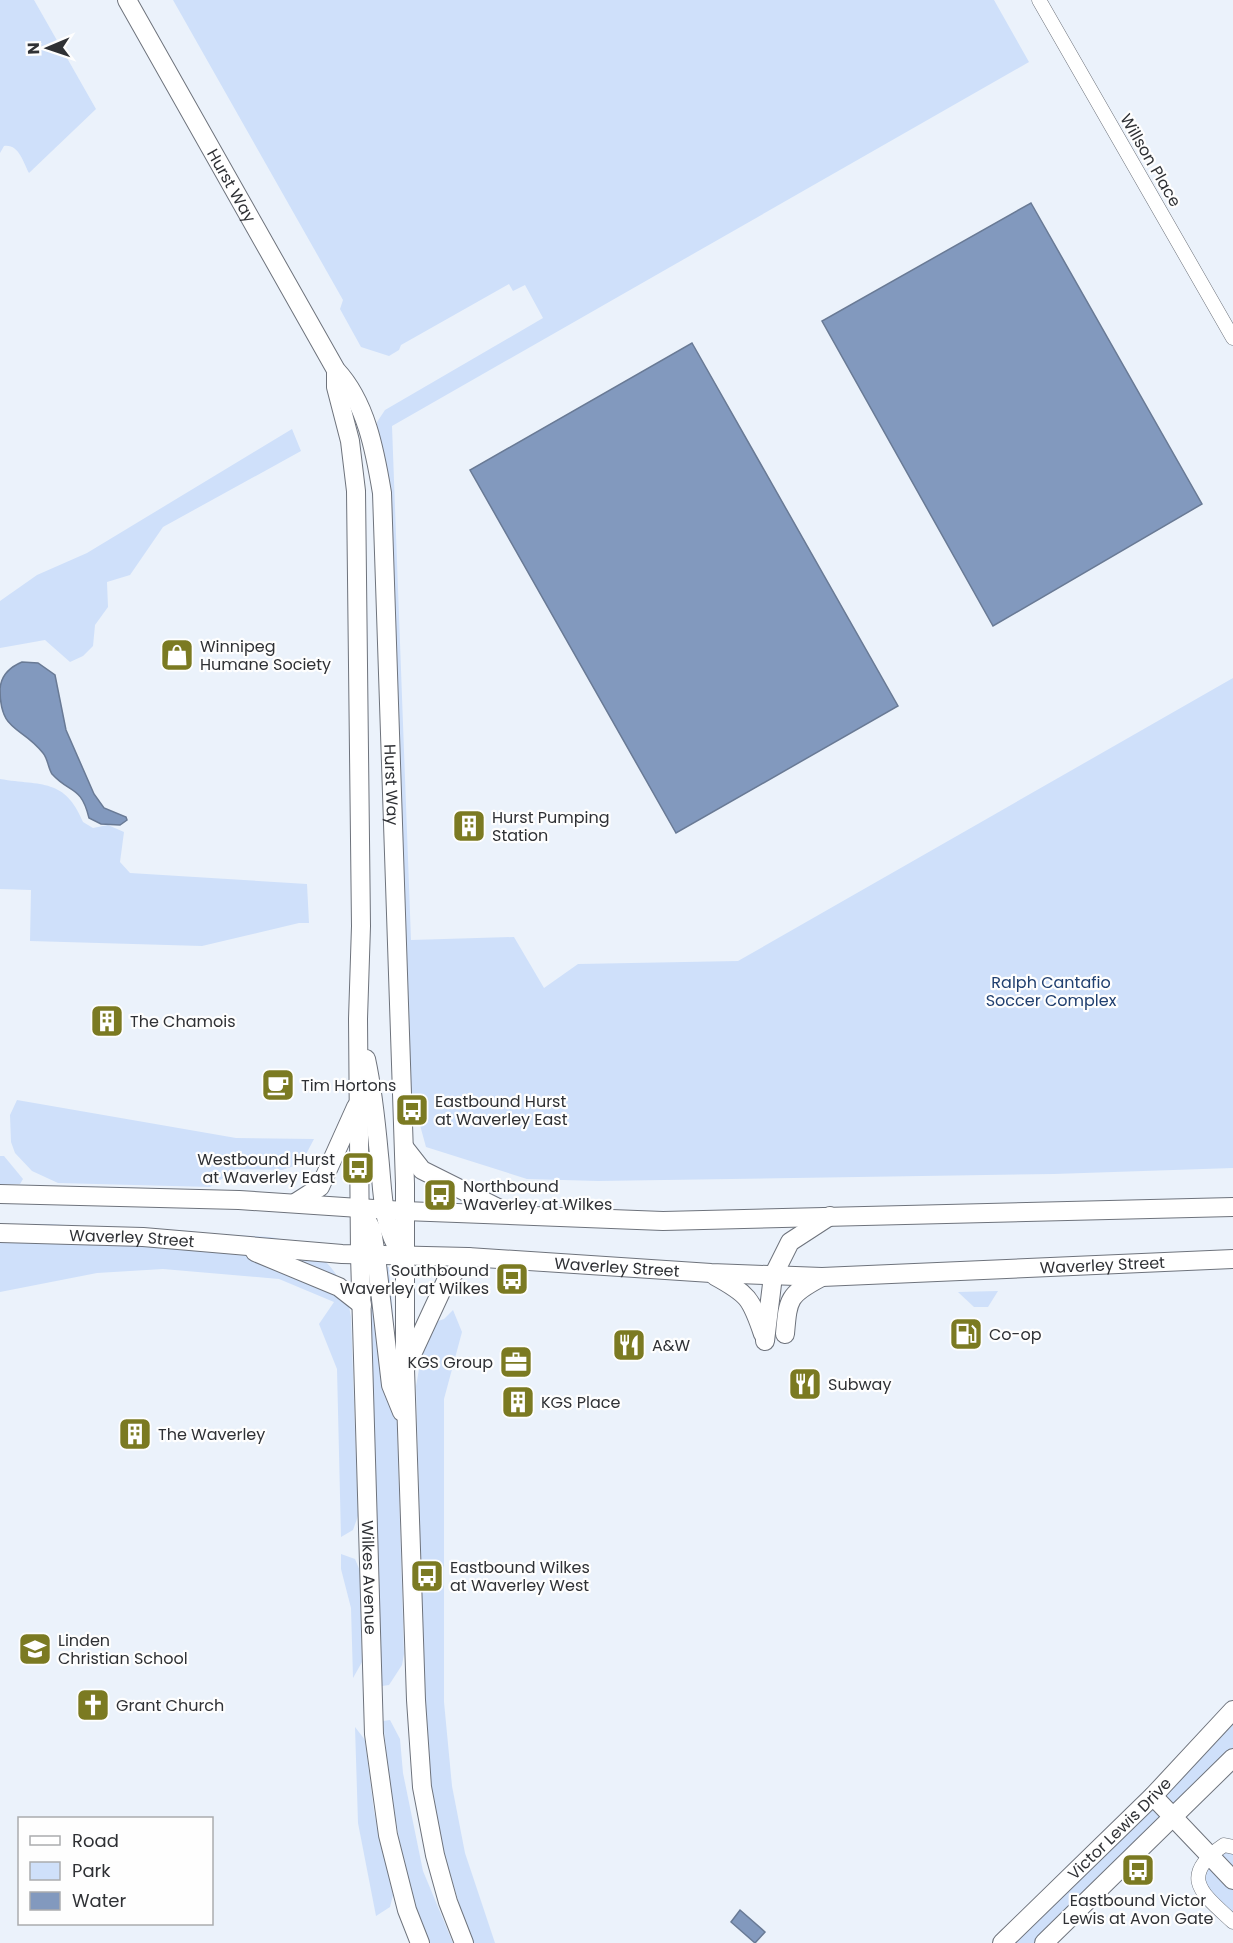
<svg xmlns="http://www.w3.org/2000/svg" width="1233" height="1943" font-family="Poppins,sans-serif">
  <rect width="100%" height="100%" fill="#ebf2fb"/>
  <g fill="#cfe0fa">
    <path d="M0,0H34L96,109L29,173C23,162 19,144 4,146L0,153Z"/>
    <polygon points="173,0 994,0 1029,62 392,426 411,940 514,937 544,988 578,964 738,961 1233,678 1233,1168 1054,1174 598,1181 527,1179 426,1147 415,1107 409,1107 377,422 385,410 543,318 525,285 513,291 509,284 401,345 399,350 389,356 361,347 340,309 343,300"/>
    <polygon points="292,429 301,451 163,527 130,575 107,582 108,607 95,625 93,646 83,656 70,662 45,640 0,648 0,601 37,575 87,553"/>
    <path d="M0,779C42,786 65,778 83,822L93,828L108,825L124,832L120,862L130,873L307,884L309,923H299L202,946L30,941L31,890L0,889Z"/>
    <polygon points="17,1100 236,1138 314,1139 303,1160 294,1166 282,1170 236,1169 210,1187 58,1183 32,1171 15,1153 11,1142 10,1115"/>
    <polygon points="0,1156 4,1156 23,1179 20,1184 0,1184"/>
    <path d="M0,1224H48L270,1237C319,1246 343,1268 351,1317L358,1516L353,1530L341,1537L337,1369L319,1324L334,1302L279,1279L163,1269L97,1273L0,1292Z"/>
    <polygon points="389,1267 394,1326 404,1654 402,1665 389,1685 382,1686 369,1278 370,1268"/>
    <polygon points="998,1291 988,1307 974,1307 958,1292"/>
    <polygon points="453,1310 462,1332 444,1399 444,1702 452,1786 465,1853 495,1943 471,1943 436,1827 426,1757 416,1386 423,1347 435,1322 444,1319"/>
    <polygon points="341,1554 355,1559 360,1571 362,1662 353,1678 351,1608 341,1569"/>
    <polygon points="1233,1710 1233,1758 1044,1943 1002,1943"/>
    <path d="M390,1720L400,1739L403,1773L423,1871L453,1943H426C402,1870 390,1797 383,1721Z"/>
    <polygon points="355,1727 365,1740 374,1811 393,1895 390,1907 376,1916 358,1823"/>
    <polygon points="1233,1847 1233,1922 1201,1892 1209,1856"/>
  </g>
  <g fill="#8299be" stroke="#697a95" stroke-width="1.5">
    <polygon points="1031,203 1202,504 993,626 822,321"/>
    <polygon points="692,343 898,706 676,833 470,470"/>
    <path d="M22,662L38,663L55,675L66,730L94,794L104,808L126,817L127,820L120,825L101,824L89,818C81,785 70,794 52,774C48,768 48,759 43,753C21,725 0,733 0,689C1,675 10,667 22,662Z"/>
    <polygon points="740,1910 765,1932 755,1943 731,1922"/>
  </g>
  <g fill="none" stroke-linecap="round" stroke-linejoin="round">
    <defs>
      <g id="street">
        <polyline points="1039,0 1233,338"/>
        <path d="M1233,1847L1224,1845C1177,1877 1203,1894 1233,1922"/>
      </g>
      <g id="secondary">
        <path id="s1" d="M127,0L336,370C366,402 375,451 382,493L405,1184V1369L416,1700L422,1787L435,1855L448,1902L464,1943"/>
        <path id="s2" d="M336,370V387L350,441L356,491L361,926L358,1019L360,1255L374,1734L388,1835L407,1910L420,1943"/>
        <path d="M366,1059C373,1091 376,1122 379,1155C383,1191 381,1226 403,1256"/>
        <polyline points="404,1147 422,1170 504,1211"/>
        <polyline points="0,1194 239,1200 404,1211 663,1221 1233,1207"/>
        <polyline points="295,1203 320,1187 356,1107"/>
        <polyline points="364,1215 372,1230 376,1256 391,1385 402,1412"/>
        <path id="s3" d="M0,1233L143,1237L342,1254L468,1257L711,1273L822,1277L1233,1259"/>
        <polyline points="255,1252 339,1287 362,1305"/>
        <path d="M715,1276C748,1294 751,1298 763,1334"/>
        <path d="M785,1334C788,1299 788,1295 820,1278"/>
        <polyline points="765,1341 773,1276 790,1242 830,1216"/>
        <polyline points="407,1365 445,1283 468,1257"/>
        <polyline points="1153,1796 1233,1880"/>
        <path id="s4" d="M1002,1943L1153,1796L1233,1710"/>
        <polyline points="1044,1943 1233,1758"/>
      </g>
    </defs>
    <use href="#street" stroke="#6e737c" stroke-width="15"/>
    <use href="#secondary" stroke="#6e737c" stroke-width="20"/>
    <use href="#street" stroke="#fff" stroke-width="14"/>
    <use href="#secondary" stroke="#fff" stroke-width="18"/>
  </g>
  <defs>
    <symbol id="shop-square" viewBox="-11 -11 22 22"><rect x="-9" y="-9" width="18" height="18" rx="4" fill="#7b7a22" stroke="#fefefe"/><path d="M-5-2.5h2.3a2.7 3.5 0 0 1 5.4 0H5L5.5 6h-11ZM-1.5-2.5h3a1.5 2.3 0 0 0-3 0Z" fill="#fff"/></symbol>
    <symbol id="building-square" viewBox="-11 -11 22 22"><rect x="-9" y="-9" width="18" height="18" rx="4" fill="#7b7a22" stroke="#fefefe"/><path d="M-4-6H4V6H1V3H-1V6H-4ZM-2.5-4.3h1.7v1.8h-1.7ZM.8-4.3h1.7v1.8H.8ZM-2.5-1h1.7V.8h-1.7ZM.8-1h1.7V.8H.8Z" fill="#fff"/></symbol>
    <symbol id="cafe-square" viewBox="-11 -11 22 22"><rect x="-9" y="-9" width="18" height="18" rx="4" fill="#7b7a22" stroke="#fefefe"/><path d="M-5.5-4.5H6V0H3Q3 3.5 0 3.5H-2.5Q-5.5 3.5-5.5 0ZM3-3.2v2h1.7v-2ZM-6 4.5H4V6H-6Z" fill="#fff"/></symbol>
    <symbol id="bus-square" viewBox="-11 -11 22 22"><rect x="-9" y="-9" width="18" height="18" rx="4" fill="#7b7a22" stroke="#fefefe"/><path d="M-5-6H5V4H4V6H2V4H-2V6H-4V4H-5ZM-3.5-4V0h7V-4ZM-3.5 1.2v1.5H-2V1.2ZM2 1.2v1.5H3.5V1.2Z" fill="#fff"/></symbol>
    <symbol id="fuel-square" viewBox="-11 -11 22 22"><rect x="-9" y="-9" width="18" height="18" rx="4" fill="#7b7a22" stroke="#fefefe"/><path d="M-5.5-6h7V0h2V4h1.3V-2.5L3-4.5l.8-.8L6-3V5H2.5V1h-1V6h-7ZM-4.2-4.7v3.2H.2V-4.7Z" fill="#fff"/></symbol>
    <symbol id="restaurant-square" viewBox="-11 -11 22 22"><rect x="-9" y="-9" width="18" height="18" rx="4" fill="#7b7a22" stroke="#fefefe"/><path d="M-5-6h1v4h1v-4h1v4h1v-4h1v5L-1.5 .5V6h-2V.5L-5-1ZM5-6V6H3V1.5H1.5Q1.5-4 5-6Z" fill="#fff"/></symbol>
    <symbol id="office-square" viewBox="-11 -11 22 22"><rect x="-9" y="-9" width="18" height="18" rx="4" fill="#7b7a22" stroke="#fefefe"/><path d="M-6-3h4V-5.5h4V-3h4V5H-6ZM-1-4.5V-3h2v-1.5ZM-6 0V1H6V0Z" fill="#fff"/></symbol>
    <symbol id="school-square" viewBox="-11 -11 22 22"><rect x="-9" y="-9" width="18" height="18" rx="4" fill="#7b7a22" stroke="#fefefe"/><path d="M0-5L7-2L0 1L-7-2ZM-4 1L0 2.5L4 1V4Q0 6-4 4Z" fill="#fff"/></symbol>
    <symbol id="church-square" viewBox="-11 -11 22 22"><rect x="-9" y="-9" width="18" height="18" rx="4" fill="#7b7a22" stroke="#fefefe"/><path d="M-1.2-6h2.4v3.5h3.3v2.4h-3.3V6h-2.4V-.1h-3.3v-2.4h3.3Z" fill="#fff"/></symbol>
  </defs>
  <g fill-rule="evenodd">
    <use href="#shop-square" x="158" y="636" width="38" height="38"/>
    <use href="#building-square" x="450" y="807" width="38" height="38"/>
    <use href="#building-square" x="88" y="1002" width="38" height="38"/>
    <use href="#cafe-square" x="259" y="1066" width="38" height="38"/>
    <use href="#bus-square" x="393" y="1091" width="38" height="38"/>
    <use href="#bus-square" x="339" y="1149" width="38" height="38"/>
    <use href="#bus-square" x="421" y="1176" width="38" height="38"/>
    <use href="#bus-square" x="493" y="1260" width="38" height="38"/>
    <use href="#fuel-square" x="947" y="1315" width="38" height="38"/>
    <use href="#restaurant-square" x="610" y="1326" width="38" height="38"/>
    <use href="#office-square" x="497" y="1343" width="38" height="38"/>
    <use href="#restaurant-square" x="786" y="1365" width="38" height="38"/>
    <use href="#building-square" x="499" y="1383" width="38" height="38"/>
    <use href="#building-square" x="116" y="1415" width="38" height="38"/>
    <use href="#bus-square" x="408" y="1557" width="38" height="38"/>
    <use href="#school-square" x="16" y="1630" width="38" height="38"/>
    <use href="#church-square" x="74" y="1686" width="38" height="38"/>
    <use href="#bus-square" x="1119" y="1851" width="38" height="38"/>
  </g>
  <g text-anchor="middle" stroke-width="4.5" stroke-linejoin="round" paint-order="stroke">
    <g font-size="16" fill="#2f3135" stroke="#fefefe">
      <text transform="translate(1151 160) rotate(60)" y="6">Willson Place</text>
      <text dy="6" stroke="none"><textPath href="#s1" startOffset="213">Hurst Way</textPath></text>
      <text dy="6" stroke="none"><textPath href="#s1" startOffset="850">Hurst Way</textPath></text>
      <text dy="6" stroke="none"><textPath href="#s3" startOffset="132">Waverley Street</textPath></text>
      <text dy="6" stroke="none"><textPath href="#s3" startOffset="1104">Waverley Street</textPath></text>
      <text dy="6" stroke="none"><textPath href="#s3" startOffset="618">Waverley Street</textPath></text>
      <text dy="6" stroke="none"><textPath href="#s2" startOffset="1210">Wilkes Avenue</textPath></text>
      <text dy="6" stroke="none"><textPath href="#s4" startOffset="164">Victor Lewis Drive</textPath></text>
    </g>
    <g font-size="16" fill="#2f3135" stroke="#fefefe" text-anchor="start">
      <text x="200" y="652">Winnipeg<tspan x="200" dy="18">Humane Society</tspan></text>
      <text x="492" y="823">Hurst Pumping<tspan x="492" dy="18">Station</tspan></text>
      <text x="130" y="1027">The Chamois</text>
      <text x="301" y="1091">Tim Hortons</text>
      <text x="435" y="1107">Eastbound Hurst<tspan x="435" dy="18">at Waverley East</tspan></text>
      <text x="335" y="1165" text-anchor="end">Westbound Hurst<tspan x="335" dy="18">at Waverley East</tspan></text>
      <text x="463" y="1192">Northbound<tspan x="463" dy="18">Waverley at Wilkes</tspan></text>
      <text x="489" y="1276" text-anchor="end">Southbound<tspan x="489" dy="18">Waverley at Wilkes</tspan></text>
      <text x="989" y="1340">Co-op</text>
      <text x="652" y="1351">A&amp;W</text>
      <text x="493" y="1368" text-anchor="end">KGS Group</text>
      <text x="828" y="1390">Subway</text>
      <text x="541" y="1408">KGS Place</text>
      <text x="158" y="1440">The Waverley</text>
      <text x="450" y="1573">Eastbound Wilkes<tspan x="450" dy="18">at Waverley West</tspan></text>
      <text x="58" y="1646">Linden<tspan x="58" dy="18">Christian School</tspan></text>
      <text x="116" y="1711">Grant Church</text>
      <text x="1138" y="1906" text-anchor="middle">Eastbound Victor<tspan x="1138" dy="18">Lewis at Avon Gate</tspan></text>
    </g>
    <g font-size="16" fill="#214070" stroke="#fefefe">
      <text x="1051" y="988">Ralph Cantafio<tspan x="1051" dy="18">Soccer Complex</tspan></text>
    </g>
  </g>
  <rect x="18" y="1817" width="195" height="108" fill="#fefefe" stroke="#abacae" stroke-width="1.5"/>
  <rect x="30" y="1836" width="30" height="9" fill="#ffffff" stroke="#abacae" stroke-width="1.5"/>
  <text x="72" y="1847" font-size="18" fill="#2f3135">Road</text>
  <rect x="30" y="1862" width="30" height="18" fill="#cfe0fa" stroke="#abacae" stroke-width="1.5"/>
  <text x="72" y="1877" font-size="18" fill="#2f3135">Park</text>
  <rect x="30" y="1892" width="30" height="18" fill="#8299be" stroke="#abacae" stroke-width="1.5"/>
  <text x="72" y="1907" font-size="18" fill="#2f3135">Water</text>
  <g transform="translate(48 48) rotate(268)" stroke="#fefefe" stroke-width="4.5" paint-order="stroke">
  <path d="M0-4.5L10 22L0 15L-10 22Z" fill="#2f3135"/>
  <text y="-9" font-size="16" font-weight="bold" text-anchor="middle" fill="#2f3135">N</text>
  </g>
</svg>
